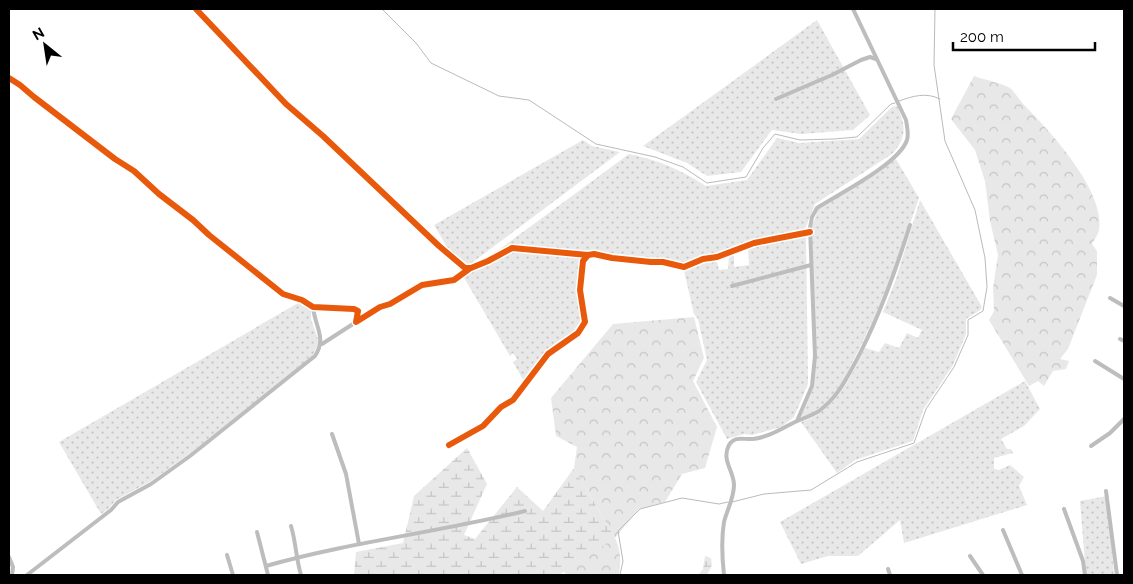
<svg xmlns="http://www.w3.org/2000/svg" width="1133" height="584" font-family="Raleway,sans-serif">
  <defs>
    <pattern id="grass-dots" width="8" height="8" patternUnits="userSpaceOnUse" patternTransform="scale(1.25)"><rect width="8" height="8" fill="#e8e8e8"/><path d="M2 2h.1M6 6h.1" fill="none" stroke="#c5c5c5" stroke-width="1.8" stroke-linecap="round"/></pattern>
    <pattern id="forest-crowns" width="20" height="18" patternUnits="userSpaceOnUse" patternTransform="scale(1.25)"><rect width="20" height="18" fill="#e8e8e8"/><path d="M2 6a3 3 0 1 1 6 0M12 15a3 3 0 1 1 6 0" fill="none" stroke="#c5c5c5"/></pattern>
    <pattern id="wetland-marsh" width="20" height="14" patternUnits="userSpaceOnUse" patternTransform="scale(1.25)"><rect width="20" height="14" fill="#e8e8e8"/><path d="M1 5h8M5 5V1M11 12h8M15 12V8" fill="none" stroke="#c5c5c5"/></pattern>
  </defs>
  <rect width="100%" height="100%" fill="#fff"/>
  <g fill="url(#grass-dots)">
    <polygon points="817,20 870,115 853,130 801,134 772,130 741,172 707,176 687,163 643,146"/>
    <path d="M897,106C906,126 907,138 892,154L815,204L805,229L742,243L718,255H706L685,263L595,251L582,254L577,289L581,322L569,336L549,348L525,383L513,362L517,359L513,353L510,356L463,276L629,154C661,161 679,169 706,186L747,180L777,138L799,143L859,139L892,107Z"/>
    <polygon points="583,140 592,146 620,152 461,271 434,225"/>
    <path d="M896,159L919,198C900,253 882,306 855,357C848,372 841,387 830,399C822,408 811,413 801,418L814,386V300L812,279V227L818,209L882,170Z"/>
    <path d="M920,200L982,307L980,310L966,319V334L953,365L923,410L913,441L855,460L837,473L801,422C836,411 850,378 865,348L879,352L885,343L899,348L907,333L918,338L922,330L883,312L896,279Z"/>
    <polygon points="806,237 808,384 794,417 781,427 752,435 744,434 727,439 696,382 707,360 698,319 694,314 684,271 703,263 717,262 719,270 728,269 729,257 734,255 734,267 749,265 748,248"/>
    <polygon points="298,303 311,309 311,319 319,342 312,357 189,454 151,481 116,500 108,509 101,514 59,442"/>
    <polygon points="1025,381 1040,409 1024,426 1001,439 1007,449 1011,449 1013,453 994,458 994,469 999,470 1010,465 1024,477 1019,486 1027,505 904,543 900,520 858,556 828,556 801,564 780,522"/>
    <polygon points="1107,496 1114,575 1086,575 1080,501"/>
  </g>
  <g fill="url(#forest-crowns)">
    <path d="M974,76C982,79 1004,84 1010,88C1014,91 1020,101 1025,106C1050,131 1106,192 1099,230C1098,235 1094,240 1092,244L1097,251V275L1068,349L1060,359L1069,361L1066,369L1053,371L1044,386L1038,381L1029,386L989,320L994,311L993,288L998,255L990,221L985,181L975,150L951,119Z"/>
    <path d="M694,317L704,358L693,381L717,427L705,468L682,474L665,502L639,509L615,538C621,551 621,561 619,575H566L564,571L615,538L574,468L577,447L556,436L551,398L613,324Z"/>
  </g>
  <g fill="url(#wetland-marsh)">
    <polygon points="467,448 487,484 464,535 475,539 517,487 543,511 574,468 615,538 559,575 354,575 356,552 403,543 414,496"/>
    <polygon points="705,556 711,558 712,565 707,575 698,575 703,569"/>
  </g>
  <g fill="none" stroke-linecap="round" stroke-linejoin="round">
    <g stroke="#bababa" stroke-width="1">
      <polyline points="382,9 416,43 431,63 499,96 529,100 596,144 655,157 683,167 707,183 746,177 763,148 775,134 800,140 834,139 857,137 891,104 895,103"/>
      <path d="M899,101C913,96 926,92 940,99"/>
      <polyline points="732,502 764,494 811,490 857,462 914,443 926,409 954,367 968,335 968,320 983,311 987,287 985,258 975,210 945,141 934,65 935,9"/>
      <polyline points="620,575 623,561 618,531 640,509 682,498 719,504 728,502"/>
    </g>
    <g stroke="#bdbdbd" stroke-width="4">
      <polyline points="196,9 286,104 323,136 439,246 465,268 471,268 488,261 512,248 588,255"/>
      <polyline points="9,78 20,85 34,97 115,159 134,171 159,194 193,220 209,235 283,294 302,300 313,307 354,309 358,311 356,322 380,307 390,304 422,285 454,280 469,269"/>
      <polyline points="776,99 832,75 861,60 870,57 876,59"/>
      <polyline points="732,286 811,265"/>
      <polyline points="1110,298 1124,306"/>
      <polyline points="1120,339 1124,341"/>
      <polyline points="322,344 356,322"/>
      <polyline points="1095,361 1124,379"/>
      <path d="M797,421L812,386L815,356L810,228L812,217L817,208C839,194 899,164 907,140C909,133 907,127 906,120L853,9"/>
      <polyline points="332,434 346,474 359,544"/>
      <polyline points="449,445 483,426 501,407 513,400 548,354 578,333 585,322 580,290 583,261 588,255 594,254 612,258 651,262 663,262 684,267 703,259 717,257 754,243 810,232"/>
      <polyline points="1091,446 1110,433 1124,419"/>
      <polyline points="1106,491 1117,575"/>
      <polyline points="1064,509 1083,561 1085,575"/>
      <path d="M291,526C296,542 296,559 301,575"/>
      <polyline points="1003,530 1022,575"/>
      <polyline points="257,532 268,575"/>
      <polyline points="227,555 233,575"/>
      <polyline points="970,556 983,575"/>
      <polyline points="9,557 13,567 12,575"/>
      <path d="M266,566C351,542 439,532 525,511"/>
      <polyline points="888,569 890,575"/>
      <path d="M27,575L111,510L118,502L151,484L190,456L315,356C327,338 315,327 313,307"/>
      <path d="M724,575C722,557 721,540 724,522C727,510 734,498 734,485C734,471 721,460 729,445C735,435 744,440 753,439C769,437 781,429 795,422C804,418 811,416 819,411C837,398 845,381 855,363C879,318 895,273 910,225"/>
    </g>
    <defs>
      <g id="cycleway">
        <polyline points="196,9 286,104 323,136 439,246 465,268 471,268 488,261 512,248 588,255"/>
        <polyline points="9,78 20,85 34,97 115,159 134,171 159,194 193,220 209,235 283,294 302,300 313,307 354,309 358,311 356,322 380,307 390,304 422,285 454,280 469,269"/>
        <polyline points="449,445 483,426 501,407 513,400 548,354 578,333 585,322 580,290 583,261 588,255 594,254 612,258 651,262 663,262 684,267 703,259 717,257 754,243 810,232"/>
      </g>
    </defs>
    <use href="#cycleway" stroke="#fff" stroke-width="9"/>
    <use href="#cycleway" stroke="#e8590c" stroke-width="6"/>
  </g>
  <rect width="1133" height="584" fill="none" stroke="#000000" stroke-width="20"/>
  <g transform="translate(45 45) rotate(330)" stroke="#ffffff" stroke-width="4" paint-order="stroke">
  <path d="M0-4L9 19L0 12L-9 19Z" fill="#000000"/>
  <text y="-8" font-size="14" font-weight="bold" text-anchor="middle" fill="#000000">N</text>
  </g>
  <path d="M953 42v8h142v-8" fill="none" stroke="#000000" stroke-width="2.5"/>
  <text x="960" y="42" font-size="15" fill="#000000" stroke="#ffffff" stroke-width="4" paint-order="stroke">200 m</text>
</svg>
